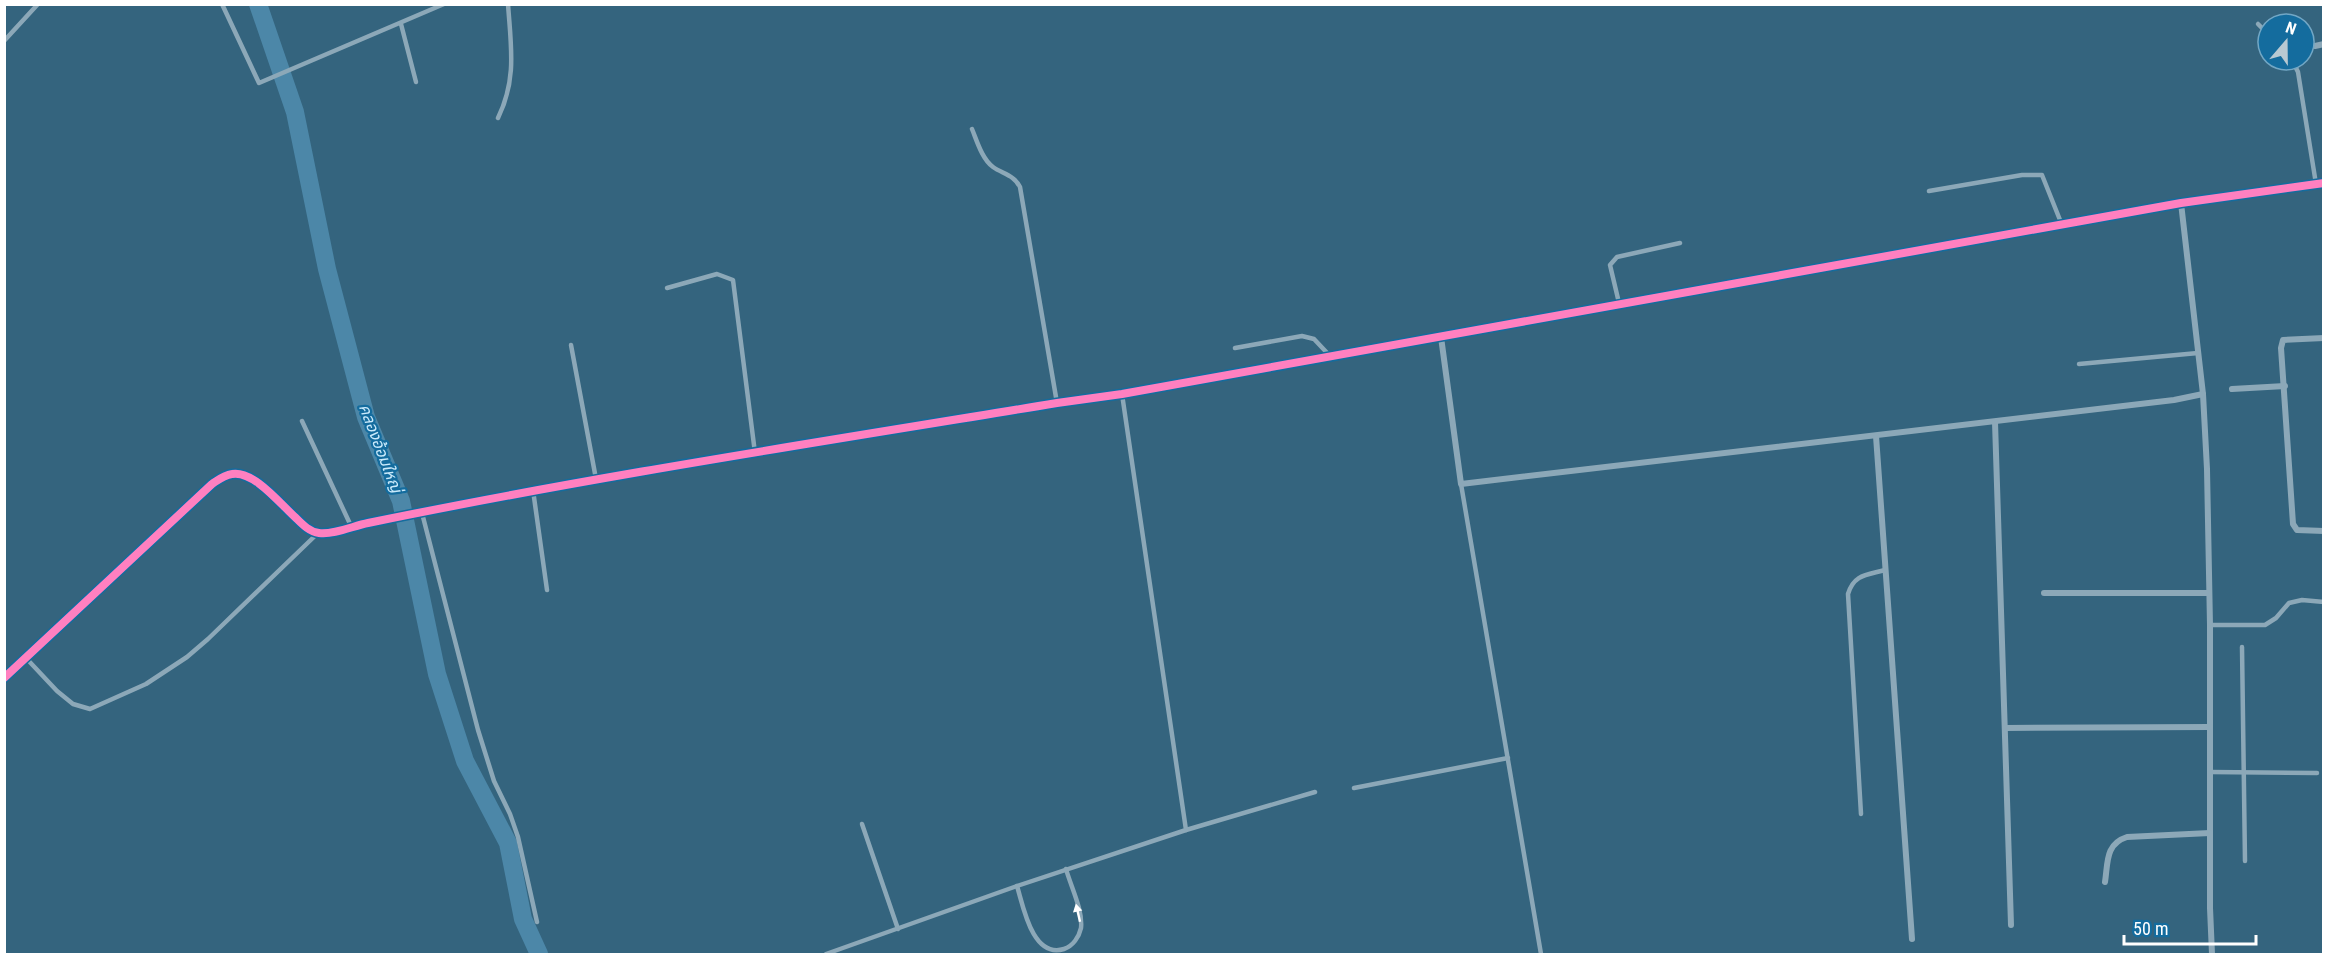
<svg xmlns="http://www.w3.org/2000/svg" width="2328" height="959" font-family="'Roboto Condensed','Noto Sans Thai',sans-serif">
  <rect width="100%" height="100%" fill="#34647e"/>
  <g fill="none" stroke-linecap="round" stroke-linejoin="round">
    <polyline stroke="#4c87a8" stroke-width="18" points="258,4 295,112 327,269 366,417 401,501 437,674 465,761 508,843 523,919 539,954"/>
    <g stroke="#8ca8b8" stroke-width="4.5">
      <polyline points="222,4 259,83 444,4"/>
      <polyline points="401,24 416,82"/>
      <polyline points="2258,24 2268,34"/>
      <polyline points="4,41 38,4"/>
      <polyline points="2292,60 2298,72 2316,184"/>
      <path d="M498,118C517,79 511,47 508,4"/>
      <path d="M972,129C977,141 982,159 993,167C1003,174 1014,175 1020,187L1057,403"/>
      <polyline points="1929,191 2022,175 2042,175 2062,225"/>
      <polyline points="667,288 717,274 733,280 755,453"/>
      <polyline points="1619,303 1610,265 1617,257 1680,243"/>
      <polyline points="571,345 596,479"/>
      <polyline points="1235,348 1302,336 1314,339 1330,356"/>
      <polyline points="2079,364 2198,353"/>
      <polyline points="302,421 351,526"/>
      <polyline points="1461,484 1541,954"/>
      <polyline points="533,490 547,590"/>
      <polyline points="422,513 478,730 494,781 510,814 518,837 537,922"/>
      <polyline points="2210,625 2265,625 2276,618 2289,603 2302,600 2324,602"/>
      <polyline points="2242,647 2245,861"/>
      <polyline points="26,658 57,691 73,704 90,709 146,684 187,657 208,639 318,533"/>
      <polyline points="2210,772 2317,773"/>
      <polyline points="1354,788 1508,758"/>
      <path d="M1861,814L1848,594C1854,574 1867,575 1885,570"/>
      <polyline points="862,824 898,929"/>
      <polyline points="1186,830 1315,792"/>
      <path d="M1017,886C1023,905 1032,959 1064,949C1073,946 1079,937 1081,928C1083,910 1071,887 1066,869"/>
      <polyline points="826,954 1017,886 1186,830 1122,394"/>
    </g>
    <g stroke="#8ca8b8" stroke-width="6">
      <polyline points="2315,46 2324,44"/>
      <polyline points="2181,203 2203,394 2207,469 2210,625 2210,908 2212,954"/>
      <polyline points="1441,337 1461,484 2174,400 2203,394"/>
      <polyline points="2324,338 2283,340 2281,348 2293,524 2297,530 2324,531"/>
      <polyline points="2232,389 2285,386"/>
      <polyline points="1995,422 2011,925"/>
      <polyline points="1876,436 1912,939"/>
      <polyline points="2044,593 2209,593"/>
      <path d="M4,678L212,484C218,480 224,475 232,474C254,470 281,505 297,519C303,525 310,532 319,533C334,535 353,526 368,523C596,476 827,441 1057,403L1122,394L2181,203L2324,183"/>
      <polyline points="2005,728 2210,727"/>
      <path d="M2105,882C2108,863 2105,844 2127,837L2210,833"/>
    </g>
    <defs>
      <path id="cycleway" d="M4,678L212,484C218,480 224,475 232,474C254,470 281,505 297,519C303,525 310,532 319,533C334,535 353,526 368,523C596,476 827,441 1057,403L1122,394L2181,203L2324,183"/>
    </defs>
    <use href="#cycleway" stroke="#146c9e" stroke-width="11"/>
    <use href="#cycleway" stroke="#ff80c0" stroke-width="8"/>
  </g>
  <defs><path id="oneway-solid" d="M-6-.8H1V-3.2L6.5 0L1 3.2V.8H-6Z" transform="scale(1.5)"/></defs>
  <use fill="#fff" href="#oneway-solid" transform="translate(1078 913) rotate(-103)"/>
  <g text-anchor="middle" stroke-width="4.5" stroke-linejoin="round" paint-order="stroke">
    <g font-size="16" font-style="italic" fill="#caeafb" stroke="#146c9e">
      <text transform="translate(381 448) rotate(69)" y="6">คลองอ้อมใหญ่</text>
    </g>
  </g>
  <rect width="2328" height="959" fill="none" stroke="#ffffff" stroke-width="12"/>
  <g transform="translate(2286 42) rotate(20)"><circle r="28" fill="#146c9e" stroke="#72a7c5" stroke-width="1.5"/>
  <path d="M0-4.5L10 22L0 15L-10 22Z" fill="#b8c9d2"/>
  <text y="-9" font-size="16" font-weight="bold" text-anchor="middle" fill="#ffffff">N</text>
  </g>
  <path d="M2124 935v9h132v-9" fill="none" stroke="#ffffff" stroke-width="3"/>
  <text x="2133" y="935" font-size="18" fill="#ffffff" stroke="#146c9e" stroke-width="4.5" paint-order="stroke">50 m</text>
</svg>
